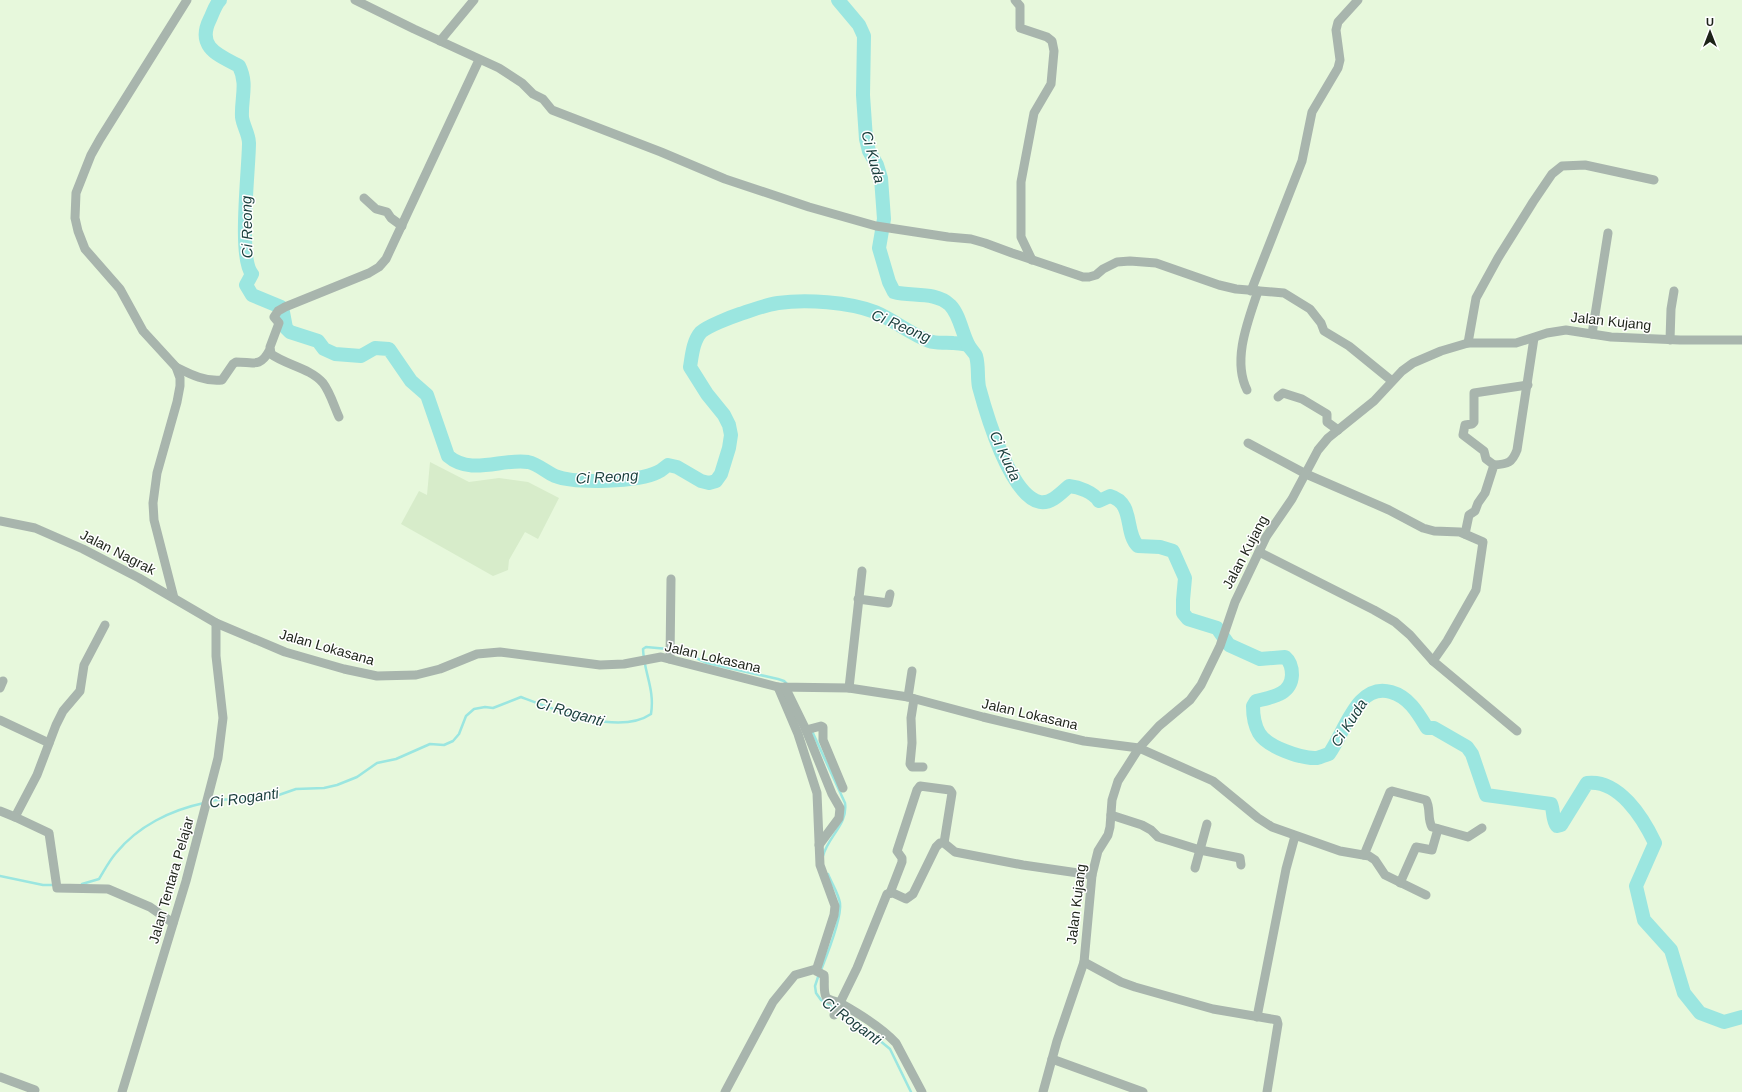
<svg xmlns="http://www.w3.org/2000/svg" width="1742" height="1092" font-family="Helvetica,sans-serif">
  <rect width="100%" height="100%" fill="#e7f8dc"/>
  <polygon fill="#d7ecca" points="430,462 469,482 499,478 528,482 559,498 538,539 525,532 509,560 508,570 493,576 401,524 419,491 427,495"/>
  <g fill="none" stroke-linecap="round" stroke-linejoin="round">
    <g stroke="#9be6e0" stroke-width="2.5">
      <polyline points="672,650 685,653 707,663 778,679 784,681 787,684"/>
      <path d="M812,731L845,803C848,825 828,836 823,856"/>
      <path d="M209,801L217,800L273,797L296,789L324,788L337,785L357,777L377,763L396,759L430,744L444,745L453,741L459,734L466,716L474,709L485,707L493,708L521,697C555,710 619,736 651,714C655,689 644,673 643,649L646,647L668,649"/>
      <polyline points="0,876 43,885 55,885"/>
      <path d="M82,884L99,879C104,871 109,861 116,853C138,826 171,810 204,803"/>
      <path d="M821,970C827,955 842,918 840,903C838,893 832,884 828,874"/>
      <polyline points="819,974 815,986 816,993 821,1000 856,1021 890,1049 911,1092"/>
    </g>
    <g stroke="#9be6e0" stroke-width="14">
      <path d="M220,0C215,5 213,13 210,19C196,47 218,55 239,66C248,84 241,98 242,117C243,126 249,134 249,143C249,168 238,258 252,274L246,285L252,295L281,307L283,312L286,328L290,332L318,341L324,349L335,354L361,356L375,348L389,349L411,381L427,395L448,456C471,476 502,458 528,462C538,464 546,472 555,476C576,484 638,482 658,472C661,471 665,467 668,465L677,467L701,481L709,483L716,481L721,474L729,448L731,435L729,425L724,415L707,394L690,367C692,355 693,341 701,332C708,326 731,317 740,314C753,310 765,305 778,303C806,299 849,302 875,312C894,320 910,334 929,341C937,344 945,342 953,343C958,343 963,344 968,345"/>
      <path d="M838,0L859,25L864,36L863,95L866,139L869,151L877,165L881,178L884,219L879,248L889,282L894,292C911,297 935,291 950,305C960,315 962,334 969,346C971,350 975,353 976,356C979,366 977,377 979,387C986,413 1010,496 1040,502C1051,504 1061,493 1069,486C1079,487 1093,492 1099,501L1110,496C1135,503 1124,533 1138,546L1160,547L1173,551L1185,578L1183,600V613L1188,619L1217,628L1229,645L1260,659L1285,657C1291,662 1292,668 1292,675C1291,695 1272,697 1256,701L1253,706C1253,715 1255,726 1259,733C1267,747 1302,759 1317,758C1321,757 1325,755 1329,754C1345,732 1357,682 1391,692C1409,697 1418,713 1427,728H1434L1467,747L1472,754L1486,795L1551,804C1554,811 1552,820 1557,826L1561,825L1587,783C1619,779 1643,818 1655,843L1636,886L1644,920L1671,950L1684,993L1700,1013L1724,1022L1742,1017"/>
    </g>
    <g stroke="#a8b5ad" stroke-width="9">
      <polyline points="355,0 414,29 499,68 522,83 533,94 543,99 552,110 661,152 725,179 809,207 876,226 948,237 971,239 985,243 1012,253 1083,277 1089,277 1096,275 1103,269 1117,262 1130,261 1156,263 1219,285 1236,289 1284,293 1310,309 1321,323 1324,331 1349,346 1392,381"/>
      <polyline points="1015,0 1020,6 1020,28 1047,37 1052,41 1054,51 1051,84 1034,113 1021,182 1021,237 1032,260"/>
      <polyline points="440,41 474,0"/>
      <polyline points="364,198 376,209 387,212 391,218 402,226"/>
      <polyline points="1251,291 1302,161 1312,112 1338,68 1340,60 1336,30 1338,22 1358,0"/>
      <polyline points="1592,334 1608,233"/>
      <polyline points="1670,340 1671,309 1674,291"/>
      <polyline points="1468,343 1476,298 1498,258 1533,202 1552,174 1562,166 1585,165 1654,180"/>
      <path d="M176,367C190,374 205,382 222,380L233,364L236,362C253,362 260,368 269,351"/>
      <path d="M1247,390C1232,360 1248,321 1258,291"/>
      <polyline points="1278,397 1283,393 1302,399 1327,414 1327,422 1338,430"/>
      <path d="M339,417C334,406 330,392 323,383C310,368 286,365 271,354L270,347L279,323L274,317L278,311L285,307L369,273L379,267L386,259L479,60"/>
      <polyline points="1248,443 1306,474 1389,510 1423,528 1434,531 1460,532 1483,542 1476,590 1447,641 1433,661"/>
      <polyline points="1494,465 1486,459 1484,451 1463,435 1465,425 1472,424 1474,422 1474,393 1528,385"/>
      <polyline points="0,521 35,528 83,549 139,578 216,623 285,652 344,669 377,676 416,675 440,669 477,654 500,652 600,665 624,664 661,657 778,687 849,688 908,697 983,717 1084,741 1139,748 1213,781 1258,818 1272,827 1340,851 1369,856 1375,860 1385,875 1426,895"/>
      <path d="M1465,534L1469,515L1475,511L1478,503L1485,493L1494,465C1508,464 1512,463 1517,450L1534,338"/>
      <polyline points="1259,552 1374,610 1395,622 1410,635 1433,661 1517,731"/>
      <polyline points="174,598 154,520 153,503 157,473 177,402 180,386 180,378 176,367 143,331 120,289 85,249 78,231 75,218 76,193 91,155 100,139 187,0"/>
      <polyline points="858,599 888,603 890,594"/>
      <polyline points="105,625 84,665 80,691 63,711 56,725 37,775 15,817 49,833 57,888 108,889 150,907 173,923"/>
      <polyline points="670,659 671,579"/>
      <path d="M778,687L798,734L817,793L820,865L835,906L834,915L816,971L824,975C825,981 823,991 826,997C829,1001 836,1001 840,1003C858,1013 882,1028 896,1043L922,1092"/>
      <polyline points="785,687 806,730 832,794 840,808 839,818 819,845"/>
      <polyline points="0,688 3,681"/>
      <polyline points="849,688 862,571"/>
      <polyline points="908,697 912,671"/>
      <polyline points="914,699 911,718 912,743 910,764 912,767 923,767"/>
      <polyline points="0,720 49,743"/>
      <polyline points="806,730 821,726 823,727 823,740 843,788"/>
      <polyline points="0,811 15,817"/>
      <polyline points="1111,815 1142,825 1151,830 1158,837 1200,850 1240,858 1241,865"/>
      <path d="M1364,855L1390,792L1392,791L1426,800C1431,808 1427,819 1432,827L1468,837L1482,828"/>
      <polyline points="1195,868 1207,824"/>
      <polyline points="1400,883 1416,847 1432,850 1438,829"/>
      <polyline points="890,893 902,862 902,858 897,851 917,790 920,786 950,790 952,793 944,843"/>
      <polyline points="1084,962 1121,982 1135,987 1213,1009 1277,1020 1278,1024 1267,1092"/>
      <polyline points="834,1015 857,968 887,894 893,893 906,899 913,894 936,847 940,843 944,843 955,852 1023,865 1092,875"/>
      <polyline points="1257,1017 1286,869 1295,836"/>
      <polyline points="1052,1059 1143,1092"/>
      <polyline points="0,1077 35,1090"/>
      <polyline points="122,1092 186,881 218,758 223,718 216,656 216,623"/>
      <polyline points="725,1092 773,1002 795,975 816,969"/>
      <polyline points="1043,1092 1057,1041 1084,962 1092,875 1098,851 1108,835 1110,827 1112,800 1118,781 1139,748 1159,726 1190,700 1201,685 1220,646 1235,602 1266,537 1292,499 1318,450 1328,438 1374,401 1402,371 1413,363 1441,351 1468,343 1516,343 1547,333 1566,330 1611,337 1680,340 1742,340"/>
    </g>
  </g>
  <g text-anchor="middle" stroke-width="3" stroke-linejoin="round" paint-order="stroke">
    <g font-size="14" fill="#1d2319" stroke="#fff">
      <text transform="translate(1611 321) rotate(6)" y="5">Jalan Kujang</text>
      <text transform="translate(118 552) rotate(27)" y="5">Jalan Nagrak</text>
      <text transform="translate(1245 552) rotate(-62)" y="5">Jalan Kujang</text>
      <text transform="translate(327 647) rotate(16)" y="5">Jalan Lokasana</text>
      <text transform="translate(713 657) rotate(13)" y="5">Jalan Lokasana</text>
      <text transform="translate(1030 714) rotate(13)" y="5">Jalan Lokasana</text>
      <text transform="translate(171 880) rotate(-74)" y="5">Jalan Tentara Pelajar</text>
      <text transform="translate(1076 904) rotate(-83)" y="5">Jalan Kujang</text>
    </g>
    <g font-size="15" font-style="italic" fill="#1a3e3c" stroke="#fff">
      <text transform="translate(873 157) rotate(75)" y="5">Ci Kuda</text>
      <text transform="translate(247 227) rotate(-91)" y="5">Ci Reong</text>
      <text transform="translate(901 326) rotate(23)" y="5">Ci Reong</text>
      <text transform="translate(1005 456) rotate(65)" y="5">Ci Kuda</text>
      <text transform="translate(607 477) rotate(-3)" y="5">Ci Reong</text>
      <text transform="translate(570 712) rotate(16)" y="5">Ci Roganti</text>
      <text transform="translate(1349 723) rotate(-57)" y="5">Ci Kuda</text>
      <text transform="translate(244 798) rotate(-8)" y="5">Ci Roganti</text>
      <text transform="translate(852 1021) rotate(36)" y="5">Ci Roganti</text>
    </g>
  </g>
  <g transform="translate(1710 32)" stroke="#ffffff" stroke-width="3" paint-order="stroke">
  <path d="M0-3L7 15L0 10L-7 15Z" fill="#1d2319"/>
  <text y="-6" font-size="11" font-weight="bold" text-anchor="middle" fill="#1d2319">U</text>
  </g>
</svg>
